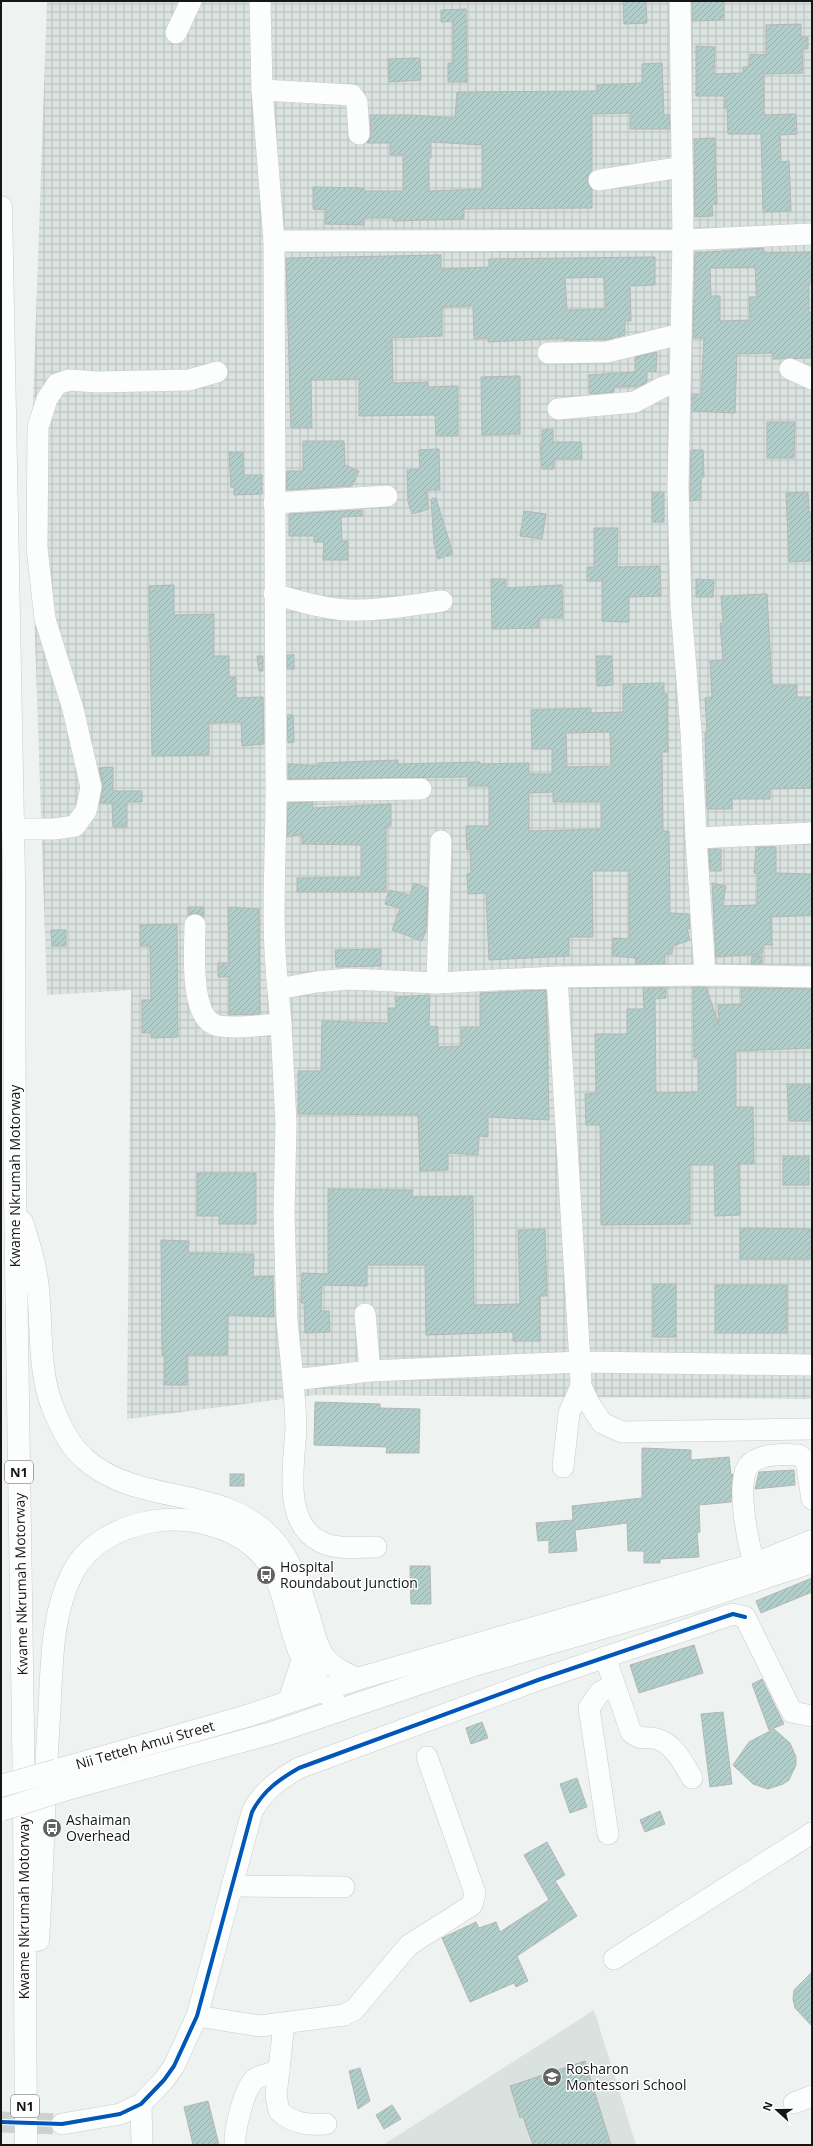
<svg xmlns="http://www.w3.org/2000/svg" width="813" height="2146" font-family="'Open Sans',sans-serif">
  <defs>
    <pattern id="industrial-grid" width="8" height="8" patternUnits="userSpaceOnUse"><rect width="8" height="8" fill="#d9e2df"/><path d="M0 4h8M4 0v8" fill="none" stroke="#b9c1bf"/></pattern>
    <pattern id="building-hatch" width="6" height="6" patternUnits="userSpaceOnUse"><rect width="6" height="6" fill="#b2ceca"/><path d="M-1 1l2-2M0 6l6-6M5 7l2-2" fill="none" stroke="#98b0ad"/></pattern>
  </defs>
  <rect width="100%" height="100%" fill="#eef2f0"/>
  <polygon fill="#d9e2df" points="594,2010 636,2145 383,2145"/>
  <polygon fill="url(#industrial-grid)" points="47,1 812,1 812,1399 314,1395 127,1419 131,990 47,995 30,488"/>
  <g fill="url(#building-hatch)" stroke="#b4b6b5" fill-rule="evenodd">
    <polygon points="623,1 646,1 647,23 624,24"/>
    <polygon points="692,1 724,1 724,20 692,21"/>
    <polygon points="466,9 467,82 448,82 448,63 453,63 453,21 441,22 441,10"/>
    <polygon points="801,24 801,37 808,37 808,49 802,49 803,73 764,74 764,115 796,114 797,134 780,135 781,162 789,161 791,211 763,212 761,134 728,134 727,108 724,108 725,96 696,96 696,46 715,47 714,74 743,73 743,67 749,67 750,54 766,55 766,25"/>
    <polygon points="420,58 421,80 389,82 388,59"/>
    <path d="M662,63L664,115L669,114L670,129H630V113L592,114V170L588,175L587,181L592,189V208L464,209V219L393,221V218H364V225L325,224L326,210L313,209V187L364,188V191H403V155H390V143H367L371,134L370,115H410L455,118L457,92L597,91V85L642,83V64ZM431,142L482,145V189L429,191V158H431Z"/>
    <polygon points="715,138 717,204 712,204 713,216 695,217 694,139"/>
    <path d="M763,248V253L812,252V282H809V312H812V358L773,359V353L737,354L735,413L692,411V394H701L704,338H693L695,253ZM755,267L757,297H749L750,320L720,321V296H711L710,268Z"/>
    <path d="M441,255V269L489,267V259L655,257V285L630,286L631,321H625V335L609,339L565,340V338L488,342V338L474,339L473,306L442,307V336L392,338L393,383L428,382V387L458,386V436H436L435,415L359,416V379L311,380L312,428H291L286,258ZM604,277L606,309L567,310L565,278Z"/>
    <polygon points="657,352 656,372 647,371 647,382 640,386 614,387 614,392 590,394 589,375 635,372 635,357"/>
    <polygon points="520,376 520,434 482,435 481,377"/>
    <polygon points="767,422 795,422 794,458 767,458"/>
    <polygon points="553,429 553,442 581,442 582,459 554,459 554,469 542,469 540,443 542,443 542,430"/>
    <polygon points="303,441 344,441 345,465 359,471 352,486 286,490 287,471 303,471"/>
    <polygon points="439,449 440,490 426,490 429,509 412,514 408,502 407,470 420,469 419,450"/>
    <polygon points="691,450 703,450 704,477 701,478 701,500 690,501"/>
    <polygon points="229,452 243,452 244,475 262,475 262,494 234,495 234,487 231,488"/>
    <rect x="652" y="492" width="12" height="30"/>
    <polygon points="808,492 809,512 812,512 812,561 789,562 786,493"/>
    <polygon points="436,498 453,554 438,559 434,544 431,499"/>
    <polygon points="362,510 362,516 341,517 342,541 348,541 348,560 323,560 324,542 314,542 314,536 289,536 289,514"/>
    <polygon points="524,511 546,514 542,539 520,536"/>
    <polygon points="594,528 618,528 617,567 660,566 661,596 629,597 629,622 602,621 602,581 587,581 587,567 594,567"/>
    <polygon points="491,579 506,579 506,588 562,585 563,618 539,618 539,628 492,629"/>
    <polygon points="696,579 714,580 713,597 696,597"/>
    <polygon points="174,585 174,615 214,614 214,656 229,656 229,677 236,677 236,698 263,697 264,744 242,746 241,722 209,723 209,755 152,756 149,586"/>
    <polygon points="767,594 772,685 797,685 797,697 812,697 812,788 770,789 770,799 732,799 732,809 707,809 705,733 707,733 705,698 712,697 710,661 723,660 720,623 723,623 721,596"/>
    <rect x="287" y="655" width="7" height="14"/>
    <polygon points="257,656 263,656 263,671 259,671"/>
    <polygon points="596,656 612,656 613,685 597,686"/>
    <path d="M664,683V694H667L668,752H662L663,831H669L670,913L689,914L690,929H687L690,940L673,946L672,954H665V964H635L636,958L612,956L613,938L629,939V871H592L593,937H569V956L489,960L486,893L468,894L467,874L471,873L470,849L467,850L466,826H489V786H468V777L288,779V764L318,766V763L398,760V764L480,762V764L529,763V774H552V749H532L531,710L591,708V713L623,712V684ZM610,732L611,766L567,767L566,733ZM553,792V802H601V829L529,831V793Z"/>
    <polygon points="287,715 293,715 294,742 288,743"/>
    <polygon points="113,767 113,791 142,791 142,802 127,802 127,827 113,827 112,803 100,803 103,785 99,768"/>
    <polygon points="313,802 313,808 391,804 391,826 386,826 386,892 297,892 297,878 361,877 361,845 302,844 302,834 287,837 288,803"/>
    <polygon points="756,847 776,847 776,873 812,874 812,915 771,917 772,945 763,945 762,954 716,957 712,883 726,886 722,906 757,905 758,874 754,873"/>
    <polygon points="709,849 721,849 721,871 710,871"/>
    <polygon points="414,883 428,888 426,930 422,941 392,930 400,908 385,904 389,890 410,895"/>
    <polygon points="188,907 204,907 204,917 196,913 188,915"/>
    <polygon points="228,907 259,909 260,1014 229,1015 229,977 218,977 218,963 229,963"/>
    <polygon points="177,924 178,1037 151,1038 151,1033 142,1033 142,1000 151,1000 150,946 140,946 140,925"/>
    <polygon points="51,930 66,930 66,946 52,946"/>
    <polygon points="381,949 381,966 336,967 335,950"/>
    <polygon points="752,956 762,956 762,964 751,964"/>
    <polygon points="693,987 706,987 719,1025 718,1005 742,1004 741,988 812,989 812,1048 736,1051 736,1107 753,1107 754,1164 739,1164 740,1215 715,1216 714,1165 690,1165 690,1224 601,1225 600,1125 586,1125 585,1094 596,1093 595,1034 627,1034 627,1009 644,1009 643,988 666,988 666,998 655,999 656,1093 698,1092 698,1058 694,1058"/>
    <polygon points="546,990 549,1120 488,1117 488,1137 479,1136 478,1155 448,1153 448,1170 420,1171 418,1115 298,1114 298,1071 321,1071 322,1021 389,1023 388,1008 396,1008 395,997 430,995 429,1026 438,1027 438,1047 461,1046 461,1027 480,1027 480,993"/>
    <polygon points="787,1084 810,1084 812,1121 789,1121"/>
    <rect x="783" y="1156" width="26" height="29"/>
    <polygon points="197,1173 256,1173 256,1224 219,1224 219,1216 197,1216"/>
    <polygon points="328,1189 413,1190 412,1197 473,1196 474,1305 520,1304 518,1230 545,1229 547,1296 540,1296 540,1341 513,1341 513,1332 426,1335 425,1265 367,1265 367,1286 322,1285 321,1311 329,1311 330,1332 305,1333 304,1303 301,1303 302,1273 328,1274"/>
    <polygon points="740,1228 811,1229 811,1259 740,1259"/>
    <polygon points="161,1240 189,1241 188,1253 254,1254 253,1277 273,1276 274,1317 228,1315 227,1355 187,1355 187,1385 164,1385 165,1355 162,1355"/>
    <rect x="653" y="1284" width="23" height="53"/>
    <rect x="715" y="1285" width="72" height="48"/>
    <polygon points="315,1402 380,1404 380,1408 420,1409 419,1453 386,1453 387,1447 314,1445"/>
    <polygon points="642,1448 691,1450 691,1460 729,1457 731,1475 733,1474 731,1502 699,1505 700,1532 697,1533 699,1557 660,1559 660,1563 644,1563 644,1551 628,1551 627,1523 575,1530 577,1551 549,1553 549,1540 538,1541 536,1523 573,1520 572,1506 642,1498"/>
    <polygon points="794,1470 795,1485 755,1489 759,1472"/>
    <rect x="230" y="1474" width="14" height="12"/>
    <polygon points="410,1566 430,1566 431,1604 411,1604"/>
    <polygon points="812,1578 812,1592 761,1613 756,1601"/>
    <polygon points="694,1645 703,1673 639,1693 630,1665"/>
    <polygon points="762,1679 784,1724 769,1730 752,1684"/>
    <polygon points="723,1712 732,1784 710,1787 701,1714"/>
    <polygon points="482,1722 488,1738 471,1744 466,1728"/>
    <polygon points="774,1729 790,1743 796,1757 796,1765 789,1780 783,1784 768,1789 753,1784 733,1765 749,1742"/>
    <polygon points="577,1778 587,1807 570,1813 560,1784"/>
    <polygon points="660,1811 665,1824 645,1832 640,1820"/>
    <polygon points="547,1842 565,1875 555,1881 577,1916 517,1956 528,1981 516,1987 514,1983 470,2002 442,1938 476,1922 479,1928 496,1922 500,1932 549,1900 524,1855"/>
    <polygon points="812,1972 812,2026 795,2008 793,1999 794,1990"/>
    <polygon points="585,2061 611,2145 533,2145 523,2117 520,2118 510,2086"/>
    <polygon points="360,2068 370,2101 358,2109 349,2071"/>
    <polygon points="208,2101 219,2145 193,2145 184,2107"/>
    <polygon points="392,2105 401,2119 384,2129 376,2115"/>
  </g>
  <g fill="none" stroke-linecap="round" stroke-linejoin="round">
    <polyline stroke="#cdd1cf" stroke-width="21" stroke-dasharray="21 10" stroke-linecap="butt" points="1,2122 62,2124"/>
    <defs>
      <g id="minor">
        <polyline points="260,1 262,90 274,241"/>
        <polyline points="680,1 683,240 678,487 681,608 691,731 696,838"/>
        <polyline points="176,33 191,1"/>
        <polyline points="262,90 352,95 357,102 359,134"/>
        <polyline points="599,180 682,167"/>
        <polyline points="548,353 607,352 681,334"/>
        <polyline points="790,369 812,379"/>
        <polyline points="558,409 635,402 663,387 680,382"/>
        <polyline points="274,503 387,496"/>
        <path d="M274,594C298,601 324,609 349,610C380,611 411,605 442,601"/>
        <polyline points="277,791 421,789"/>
        <polyline points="13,829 54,829 75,826 86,811 91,787 73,709 45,619 37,548 38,427 47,399 57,384 69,380 97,382 189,380 217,372"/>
        <path d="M195,925C195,948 188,1021 219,1026C239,1029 261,1025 281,1024"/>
        <polyline points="705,975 696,838 812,833"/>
        <polyline points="557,977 705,975 812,977"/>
        <polyline points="437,983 441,841"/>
        <path d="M278,989C270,918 277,847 276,775C274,597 274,419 274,241L683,240L812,234"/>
        <polyline points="365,1314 370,1371"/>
        <polyline points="812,1365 580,1362 370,1371 293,1380 287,1320 284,1213 286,1124 281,1024 278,989 316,982 349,979 437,983 557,977 580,1362 581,1386 589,1403 602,1423 622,1432 812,1429"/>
        <path d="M293,1380C294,1396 296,1413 296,1429C294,1464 282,1523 321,1542C337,1550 358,1547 376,1547"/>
        <polyline points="563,1467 569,1413 581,1386"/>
        <path d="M755,1564C748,1545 735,1481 749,1465C760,1453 784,1454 799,1455L806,1461L812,1499"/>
        <path d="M605,1657L631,1732C642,1742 645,1735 657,1739C674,1744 683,1763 692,1778"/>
        <polyline points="608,1834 589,1708 600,1692 613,1686"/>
        <polyline points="232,1886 344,1887"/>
        <polyline points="614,1959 812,1833"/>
        <polyline points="197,2016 260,2026 344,2015 354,2010 409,1945 472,1905 475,1893 427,1757"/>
        <path d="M284,2024L276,2096L279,2111C293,2124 308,2125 326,2124"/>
        <polyline points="794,2103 812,2096"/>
        <polyline points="141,2104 142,2145"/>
        <path d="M62,2124L120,2114L141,2104L164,2080L174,2066L197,2016L252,1812C263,1791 278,1780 299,1768L538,1680L733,1614L745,1617L792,1712L812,1716"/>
        <path d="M235,2145C234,2131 244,2088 255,2079C261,2075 272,2073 279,2071"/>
      </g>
      <g id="major">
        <polyline points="57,1770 247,1716 357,1679 755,1564 812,1541"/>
        <polyline points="64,1790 272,1733 471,1666 688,1603 812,1562"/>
      </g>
      <g id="highway">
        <polyline points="1,207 14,877 15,1198 24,1798 26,2145"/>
        <path d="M22,1222C29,1244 36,1266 38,1289C42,1328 38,1371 53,1408C60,1426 70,1447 86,1460C140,1507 225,1484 274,1541C292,1562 301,1591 309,1617C313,1630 316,1645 323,1656C331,1667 345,1673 357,1679"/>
        <polyline points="289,1701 303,1659"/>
        <path d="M38,1940C43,1866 44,1792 49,1718C52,1670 50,1616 73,1572C89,1542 122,1526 155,1521C188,1516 230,1525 255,1548C287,1576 285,1624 303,1660C312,1677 328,1693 340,1709"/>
      </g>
    </defs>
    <use href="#minor" stroke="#c9cccb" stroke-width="22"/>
    <use href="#major" stroke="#c9cccb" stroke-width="23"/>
    <use href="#highway" stroke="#c9cccb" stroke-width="23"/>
    <use href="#minor" stroke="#fcfdfd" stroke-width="21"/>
    <use href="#major" stroke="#fcfdfd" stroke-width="22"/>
    <use href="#highway" stroke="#fcfdfd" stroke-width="22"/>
    <defs>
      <g id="major-bridge">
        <polyline points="1,1786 57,1770"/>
        <polyline points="1,1810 64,1790"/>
      </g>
    </defs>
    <use href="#major-bridge" stroke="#c9cccb" stroke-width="23" stroke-linecap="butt"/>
    <use href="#major-bridge" stroke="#fcfdfd" stroke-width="22"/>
    <defs>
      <path id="cycleway" d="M1,2122L62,2124L120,2114L141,2104L164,2080L174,2066L197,2016L252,1812C263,1791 278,1780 299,1768L538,1680L733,1614L745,1617"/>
    </defs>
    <use href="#cycleway" stroke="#fff" stroke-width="6"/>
    <use href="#cycleway" stroke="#0057b8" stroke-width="4"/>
  </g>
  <defs>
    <symbol id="bus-disc" viewBox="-11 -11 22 22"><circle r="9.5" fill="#616362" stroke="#fff"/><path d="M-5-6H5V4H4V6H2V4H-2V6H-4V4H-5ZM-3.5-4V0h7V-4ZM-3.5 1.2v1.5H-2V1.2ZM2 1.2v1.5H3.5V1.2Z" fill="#fff"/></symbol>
    <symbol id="school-disc" viewBox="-11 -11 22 22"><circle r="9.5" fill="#616362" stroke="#fff"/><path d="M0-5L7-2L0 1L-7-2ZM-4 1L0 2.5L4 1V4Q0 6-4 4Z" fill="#fff"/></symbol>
  </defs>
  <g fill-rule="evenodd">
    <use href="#bus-disc" x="255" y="1564" width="22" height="22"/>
    <use href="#bus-disc" x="41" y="1817" width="22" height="22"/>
    <use href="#school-disc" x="541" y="2066" width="22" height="22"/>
  </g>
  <g text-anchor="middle" stroke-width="3" stroke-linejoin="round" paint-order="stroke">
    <g fill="#fff" stroke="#5b5c5c" stroke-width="1">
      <rect x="5" y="1461" width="28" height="22" rx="3"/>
      <rect x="11" y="2095" width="28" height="22" rx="3"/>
    </g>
    <g font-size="13" font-weight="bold" fill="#151616">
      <text x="19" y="1477">N1</text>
      <text x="25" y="2111">N1</text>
    </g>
    <g font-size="14" fill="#151616" stroke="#fff">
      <text transform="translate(15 1176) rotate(-90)" y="5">Kwame Nkrumah Motorway</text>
      <text transform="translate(21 1584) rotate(-91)" y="5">Kwame Nkrumah Motorway</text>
      <text transform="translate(145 1745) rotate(-16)" y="5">Nii Tetteh Amui Street</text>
      <text transform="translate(24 1908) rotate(-90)" y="5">Kwame Nkrumah Motorway</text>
    </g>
    <g font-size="14" fill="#151616" stroke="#fff" text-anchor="start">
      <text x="280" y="1572">Hospital<tspan x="280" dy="16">Roundabout Junction</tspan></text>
      <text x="66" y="1825">Ashaiman<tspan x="66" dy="16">Overhead</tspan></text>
      <text x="566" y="2074">Rosharon<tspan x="566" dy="16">Montessori School</tspan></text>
    </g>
  </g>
  <rect width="813" height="2146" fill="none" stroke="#151616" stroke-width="4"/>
  <g transform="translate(777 2110) rotate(291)" stroke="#ffffff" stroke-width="3" paint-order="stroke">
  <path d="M0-3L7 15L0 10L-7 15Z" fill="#151616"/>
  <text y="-6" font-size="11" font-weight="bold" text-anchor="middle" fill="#151616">N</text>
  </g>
</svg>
